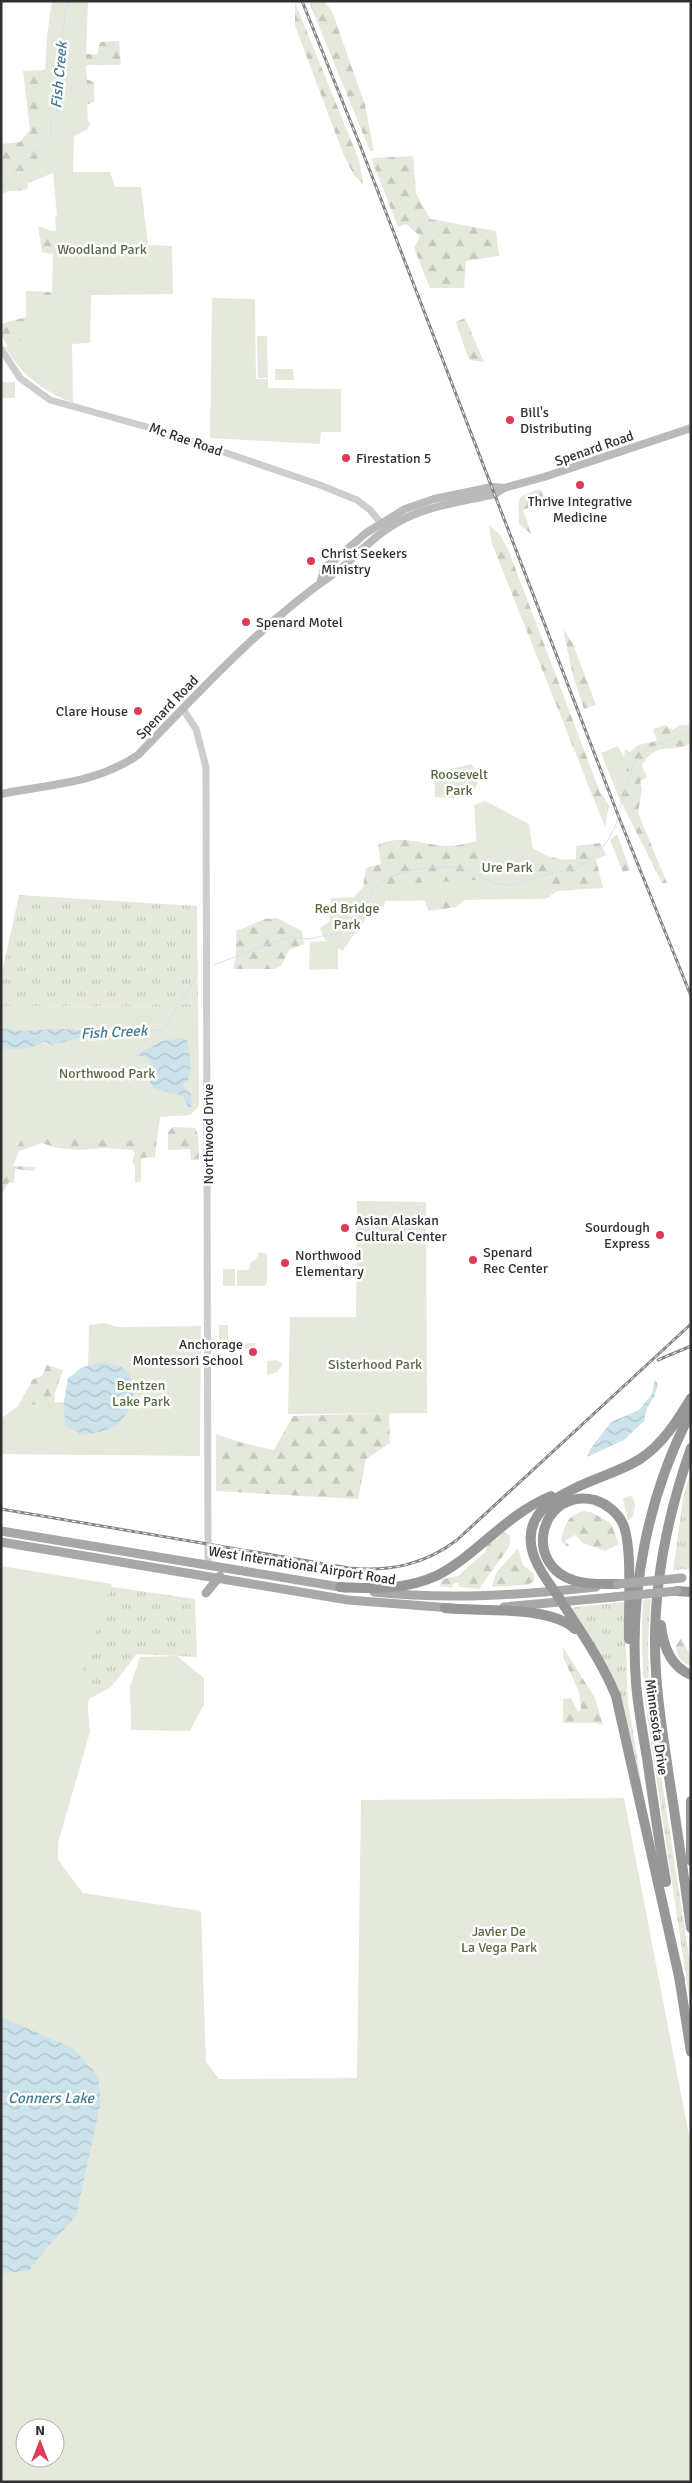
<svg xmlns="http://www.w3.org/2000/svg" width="692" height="2483" font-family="Signika,sans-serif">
  <defs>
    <pattern id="grass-tufts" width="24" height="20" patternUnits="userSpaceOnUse" patternTransform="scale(1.25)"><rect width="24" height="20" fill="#e5e9dc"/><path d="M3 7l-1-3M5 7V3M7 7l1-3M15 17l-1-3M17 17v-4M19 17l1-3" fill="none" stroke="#c5c8bd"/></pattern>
    <pattern id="forest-firs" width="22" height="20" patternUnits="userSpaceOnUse" patternTransform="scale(1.25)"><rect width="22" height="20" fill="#e5e9dc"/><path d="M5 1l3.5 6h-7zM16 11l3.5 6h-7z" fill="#c5c8bd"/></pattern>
    <pattern id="water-waves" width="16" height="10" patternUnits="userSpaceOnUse" patternTransform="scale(1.25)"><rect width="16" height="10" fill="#cce3eb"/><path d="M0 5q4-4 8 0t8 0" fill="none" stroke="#b0c3ca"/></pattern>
  </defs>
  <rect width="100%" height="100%" fill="#fff"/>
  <g fill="url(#grass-tufts)">
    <polygon points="19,895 197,906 198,1007 1,1006 1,977"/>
    <polygon points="691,1470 691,1569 673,1570 683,1499"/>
    <polygon points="72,1581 195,1599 197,1657 137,1654 111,1687 89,1699 80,1741"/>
    <path d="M651,1599L648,1640L649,1697L691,1969V2011L646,1708C642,1671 641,1636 643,1600Z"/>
    <polygon points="624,1602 628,1702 647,1817 616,1691 570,1611 575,1607"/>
  </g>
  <g fill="url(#forest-firs)">
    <polygon points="324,1 332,11 365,105 374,151 370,151 309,2"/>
    <polygon points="295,2 359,160 363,184 354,175 344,156 295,26"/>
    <polygon points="119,41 121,65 82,65 83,78 94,82 94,102 86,105 86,116 91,125 81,130 81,53 97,55 100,42"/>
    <path d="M42,70L48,71L54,183L53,172L27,179L28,188C17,194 10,188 1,192V144L20,142L30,130L23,71Z"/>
    <polygon points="413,156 416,193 430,219 496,231 499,256 466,261 464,288 430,288 414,248 420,236 406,224 398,227 371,158"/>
    <polygon points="62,211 61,288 55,293 52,321 18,366 1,334 1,324 26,317 26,291 52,292 53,254 42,252 38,226 52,231 56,230 55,217"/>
    <polygon points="465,318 484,362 469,360 456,322"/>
    <path d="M540,489L546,501L523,510L531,534L519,524C519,498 513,498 540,489Z"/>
    <polygon points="489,525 500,535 508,549 600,792 609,805 605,827 492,544"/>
    <polygon points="563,629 573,644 596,705 584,709 573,676"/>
    <path d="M665,725L672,730L680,725H691V743C670,756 659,738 642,765L647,777L640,781L642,789L638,813L667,883H662L619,798L625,749L630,752L638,745L657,741L653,729Z"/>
    <path d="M508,829C528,846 549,863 576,859V846L600,843L606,855L596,860L603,888L557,891L545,899H466L456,907L429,911L424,900L385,901L364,915L343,951L325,940L320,928L336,916L363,887L366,868L381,864L378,845C403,833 422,845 447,846C468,846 489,836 508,829Z"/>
    <polygon points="617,834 630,870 623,872 610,840"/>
    <polygon points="277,918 302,931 304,944 289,950 281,966 274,969 233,969 236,957 236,931 265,919"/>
    <polygon points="1,1109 154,1114 158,1127 155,1157 141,1158 141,1181 135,1183 135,1166 132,1162 135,1154 133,1150 106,1148 78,1150 57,1148 42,1143 19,1151 13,1166 36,1167 33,1171 15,1169 14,1183 9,1182 1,1196"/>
    <polygon points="173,1127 195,1128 198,1135 199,1160 191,1160 190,1149 168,1150 168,1132"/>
    <polygon points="47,1365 63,1370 55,1393 53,1413 1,1454 1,1419 18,1406 33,1379 42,1376"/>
    <polygon points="389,1413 390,1443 366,1459 358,1499 216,1491 216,1434 239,1442 274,1450 293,1416"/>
    <polygon points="632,1495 635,1505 633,1517 628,1520 623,1499"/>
    <path d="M584,1511L591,1512L611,1523L619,1544L605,1551L583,1543L575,1535L565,1541L569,1545L566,1547L561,1540C565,1525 567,1515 584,1511Z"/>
    <polygon points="504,1532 510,1536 509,1547 479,1589 460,1587 458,1583 454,1583 452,1588 440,1586 442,1579 458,1576 485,1552 488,1544"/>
    <polygon points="518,1548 523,1565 534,1574 534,1581 528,1585 492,1587 496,1573"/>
    <path d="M681,1638L691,1657V1666C680,1662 677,1656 676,1646Z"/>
    <polygon points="563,1647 595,1698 603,1725 597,1723 563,1723 563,1699 571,1698 578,1712 581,1709 579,1692 563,1657"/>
  </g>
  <g fill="#e5e9dc" fill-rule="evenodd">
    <path d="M52,1H88L86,53L88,129L74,136L73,172H110L115,187H141L148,245L172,246L173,294L91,295L90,343L72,344L73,403C41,390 23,376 5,347L29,337L27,295H55L58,227L53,173L1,194V180L14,171H26C30,163 36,161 41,154L47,36Z"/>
    <polygon points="212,298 255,299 256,379 268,379 268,388 341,389 341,432 321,432 320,444 210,438"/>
    <polygon points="257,336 267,336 268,378 258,378"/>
    <polygon points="275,369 293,369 294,380 275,380"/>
    <rect x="1" y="382" width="14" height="16"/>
    <polygon points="618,746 628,765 619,798 601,753"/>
    <path d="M471,764C482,774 480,792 464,797C456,799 443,797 435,797L434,773Z"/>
    <polygon points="485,801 529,824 538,885 553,887 556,892 545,899 537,899 385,901 384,906 367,916 360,929 345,945 338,946 338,969 309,970 310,942 328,941 331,898 365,897 367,885 479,880 474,805"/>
    <polygon points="1,1006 198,1007 199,1106 190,1115 160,1117 157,1141 23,1137 1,1177"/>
    <polygon points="357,1201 426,1202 427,1413 288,1414 290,1317 356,1317"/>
    <polygon points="259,1252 267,1254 267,1283 265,1286 237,1286 237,1270 249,1270 250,1263 256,1259"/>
    <rect x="223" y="1269" width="12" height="17"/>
    <polygon points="104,1323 118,1327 201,1326 200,1456 1,1454 1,1419 18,1406 64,1402 68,1378 88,1366 89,1325"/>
    <polygon points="219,1325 228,1325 228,1344 255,1343 255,1348 229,1350 219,1347"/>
    <polygon points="277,1360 283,1364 277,1372 267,1375 267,1361"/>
    <path d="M1,1566L112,1584L84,1668L90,1732L58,1843V1860L83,1893L201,1911L206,2062L219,2079L357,2078L361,1800L624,1798L691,2146V2482H1ZM25,2428H55V2458H25Z"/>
    <polygon points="177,1656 204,1678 204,1704 190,1731 131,1730 130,1687 140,1657"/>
  </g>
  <g fill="url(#water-waves)">
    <path d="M1,1028C29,1036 59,1023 87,1033V1036L52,1045L44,1041C29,1050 18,1051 1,1048Z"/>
    <path d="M182,1038L187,1040C190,1054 192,1067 188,1081L184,1082V1088L191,1094L192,1106L188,1108L183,1096L153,1088L147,1074L150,1065L149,1060L144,1056H133L162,1041Z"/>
    <path d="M104,1362C109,1364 118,1365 123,1368C142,1380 133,1413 117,1425C108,1431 94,1433 84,1435L65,1426L64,1402L68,1378L83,1367Z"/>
    <polygon points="655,1379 658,1385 654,1397 647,1408 644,1421 624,1440 587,1457 591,1448 611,1422 639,1410 652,1394"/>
    <polygon points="1,2017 73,2048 98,2076 101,2101 76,2216 39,2257 29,2271 1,2273"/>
  </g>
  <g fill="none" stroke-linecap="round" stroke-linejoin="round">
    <g stroke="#cce3eb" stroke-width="1">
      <path d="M1,188L51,136V119L57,114C53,80 62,43 66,8L71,1"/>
      <polyline points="620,808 634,763 647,749 691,732"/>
      <path d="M371,892C384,871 440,862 463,869C475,872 485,881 498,884C514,887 526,880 542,876C552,872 564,872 575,868C595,860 613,838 618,818"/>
      <path d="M214,965L268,944L290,937L309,939L343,932C349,925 369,902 371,897"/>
      <polyline points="87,1034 162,1030 197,976"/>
    </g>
    <g stroke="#cdcdcd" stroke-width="7">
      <polyline points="1,349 20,378 50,400 165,432 320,485 357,500 370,510 380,522"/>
      <polyline points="183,709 196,729 206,767 208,1565"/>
    </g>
    <g stroke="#bababa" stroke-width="8">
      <polyline points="321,580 324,569 366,533 405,509 434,499 492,487 504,488 544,477 691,428"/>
      <path d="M1,794C51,784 95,784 138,755C200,691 260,625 332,575C357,557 376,532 404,519C432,505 465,501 495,494L504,488"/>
    </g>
    <g stroke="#a8a8a8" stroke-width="9">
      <polyline points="1,1531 346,1588"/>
      <polyline points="1,1542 348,1600 451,1608"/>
      <path d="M374,1592C448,1600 522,1595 596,1587"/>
      <polyline points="206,1593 220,1576"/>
      <polyline points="504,1607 614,1597"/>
    </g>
    <g stroke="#979797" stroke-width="10">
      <path d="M691,1448C666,1519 651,1597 656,1672C658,1707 664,1742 669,1777C677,1827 684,1877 691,1928"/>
      <path d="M618,1584C605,1584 590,1585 576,1581C520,1565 541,1487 595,1500C607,1504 618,1513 623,1524C633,1547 628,1611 629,1639"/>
      <path d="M340,1587C373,1589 407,1590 438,1575C478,1554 505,1515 551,1496"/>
      <polyline points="677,1591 691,1592"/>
      <path d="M445,1608C481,1612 549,1605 575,1629"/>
      <path d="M661,1625C663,1646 670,1666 691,1675"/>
      <polyline points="691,1801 691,1861"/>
      <path d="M666,1882C659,1841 653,1800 647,1758C643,1734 638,1708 636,1683C629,1590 648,1495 691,1412"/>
      <polyline points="679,1976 691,2052"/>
      <path d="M680,1981L616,1696C602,1662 581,1632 561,1601C552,1587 541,1574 535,1559C509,1494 604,1483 640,1459C663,1444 677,1421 691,1398"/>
    </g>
    <defs>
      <g id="rail">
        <polyline points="302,1 360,145 620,820 691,996"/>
        <polyline points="658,1360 691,1346"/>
        <path d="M1,1509L349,1568C389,1572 424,1565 457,1540L691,1324"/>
      </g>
    </defs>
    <use href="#rail" stroke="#858585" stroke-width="3"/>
    <use href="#rail" stroke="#fff" stroke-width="1" stroke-dasharray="4" stroke-linecap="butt"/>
    <g stroke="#a8a8a8" stroke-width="9">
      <polyline points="618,1584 682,1578"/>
      <polyline points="614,1597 677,1591"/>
    </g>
  </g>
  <g fill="#de3b59" stroke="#fff" stroke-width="2">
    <circle cx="510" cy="420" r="5"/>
    <circle cx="346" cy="458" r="5"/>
    <circle cx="580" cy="485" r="5"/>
    <circle cx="311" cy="561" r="5"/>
    <circle cx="246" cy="622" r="5"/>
    <circle cx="138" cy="711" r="5"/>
    <circle cx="345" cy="1228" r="5"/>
    <circle cx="660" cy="1235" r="5"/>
    <circle cx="473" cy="1260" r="5"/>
    <circle cx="285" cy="1263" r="5"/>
    <circle cx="253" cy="1352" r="5"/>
  </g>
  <g text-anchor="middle" stroke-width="5" stroke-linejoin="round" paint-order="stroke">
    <g font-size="14" fill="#586a3f" stroke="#fff">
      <text x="102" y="254">Woodland Park</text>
      <text x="459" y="779">Roosevelt<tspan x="459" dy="16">Park</tspan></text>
      <text x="507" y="872">Ure Park</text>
      <text x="347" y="913">Red Bridge<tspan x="347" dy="16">Park</tspan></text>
      <text x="107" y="1078">Northwood Park</text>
      <text x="375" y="1369">Sisterhood Park</text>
      <text x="141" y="1390">Bentzen<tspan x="141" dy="16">Lake Park</tspan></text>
      <text x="499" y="1936">Javier De<tspan x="499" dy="16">La Vega Park</tspan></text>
    </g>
    <g font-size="14" fill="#303030" stroke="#fff" text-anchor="start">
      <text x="520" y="417">Bill's<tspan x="520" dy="16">Distributing</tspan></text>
      <text x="356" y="463">Firestation 5</text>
      <text x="580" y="506" text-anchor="middle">Thrive Integrative<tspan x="580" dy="16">Medicine</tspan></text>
      <text x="321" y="558">Christ Seekers<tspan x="321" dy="16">Ministry</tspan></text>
      <text x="256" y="627">Spenard Motel</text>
      <text x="128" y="716" text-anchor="end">Clare House</text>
      <text x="355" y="1225">Asian Alaskan<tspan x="355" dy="16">Cultural Center</tspan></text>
      <text x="650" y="1232" text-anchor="end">Sourdough<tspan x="650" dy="16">Express</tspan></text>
      <text x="483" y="1257">Spenard<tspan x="483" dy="16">Rec Center</tspan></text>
      <text x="295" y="1260">Northwood<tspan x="295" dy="16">Elementary</tspan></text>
      <text x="243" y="1349" text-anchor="end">Anchorage<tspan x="243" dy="16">Montessori School</tspan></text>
    </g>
    <g font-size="14" fill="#303030" stroke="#fff">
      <text transform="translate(186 439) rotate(19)" y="5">Mc Rae Road</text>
      <text transform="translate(594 448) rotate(-19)" y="5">Spenard Road</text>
      <text transform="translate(167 707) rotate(-46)" y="5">Spenard Road</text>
      <text transform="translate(208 1134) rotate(-90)" y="5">Northwood Drive</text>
      <text transform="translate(302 1565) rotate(9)" y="5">West International Airport Road</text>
      <text transform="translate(657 1727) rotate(82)" y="5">Minnesota Drive</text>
    </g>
    <g font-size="15" font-style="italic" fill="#417a90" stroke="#fff">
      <text transform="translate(59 75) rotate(-85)" y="5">Fish Creek</text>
      <text transform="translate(114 1032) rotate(-3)" y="5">Fish Creek</text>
      <text x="51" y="2103">Conners Lake</text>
    </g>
  </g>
  <rect width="692" height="2483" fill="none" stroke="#303030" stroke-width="5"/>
  <g transform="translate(40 2443)"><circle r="24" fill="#ffffff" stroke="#acacac"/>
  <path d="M0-4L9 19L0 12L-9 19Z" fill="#de3b59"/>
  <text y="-8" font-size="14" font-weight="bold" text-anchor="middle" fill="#303030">N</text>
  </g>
</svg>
